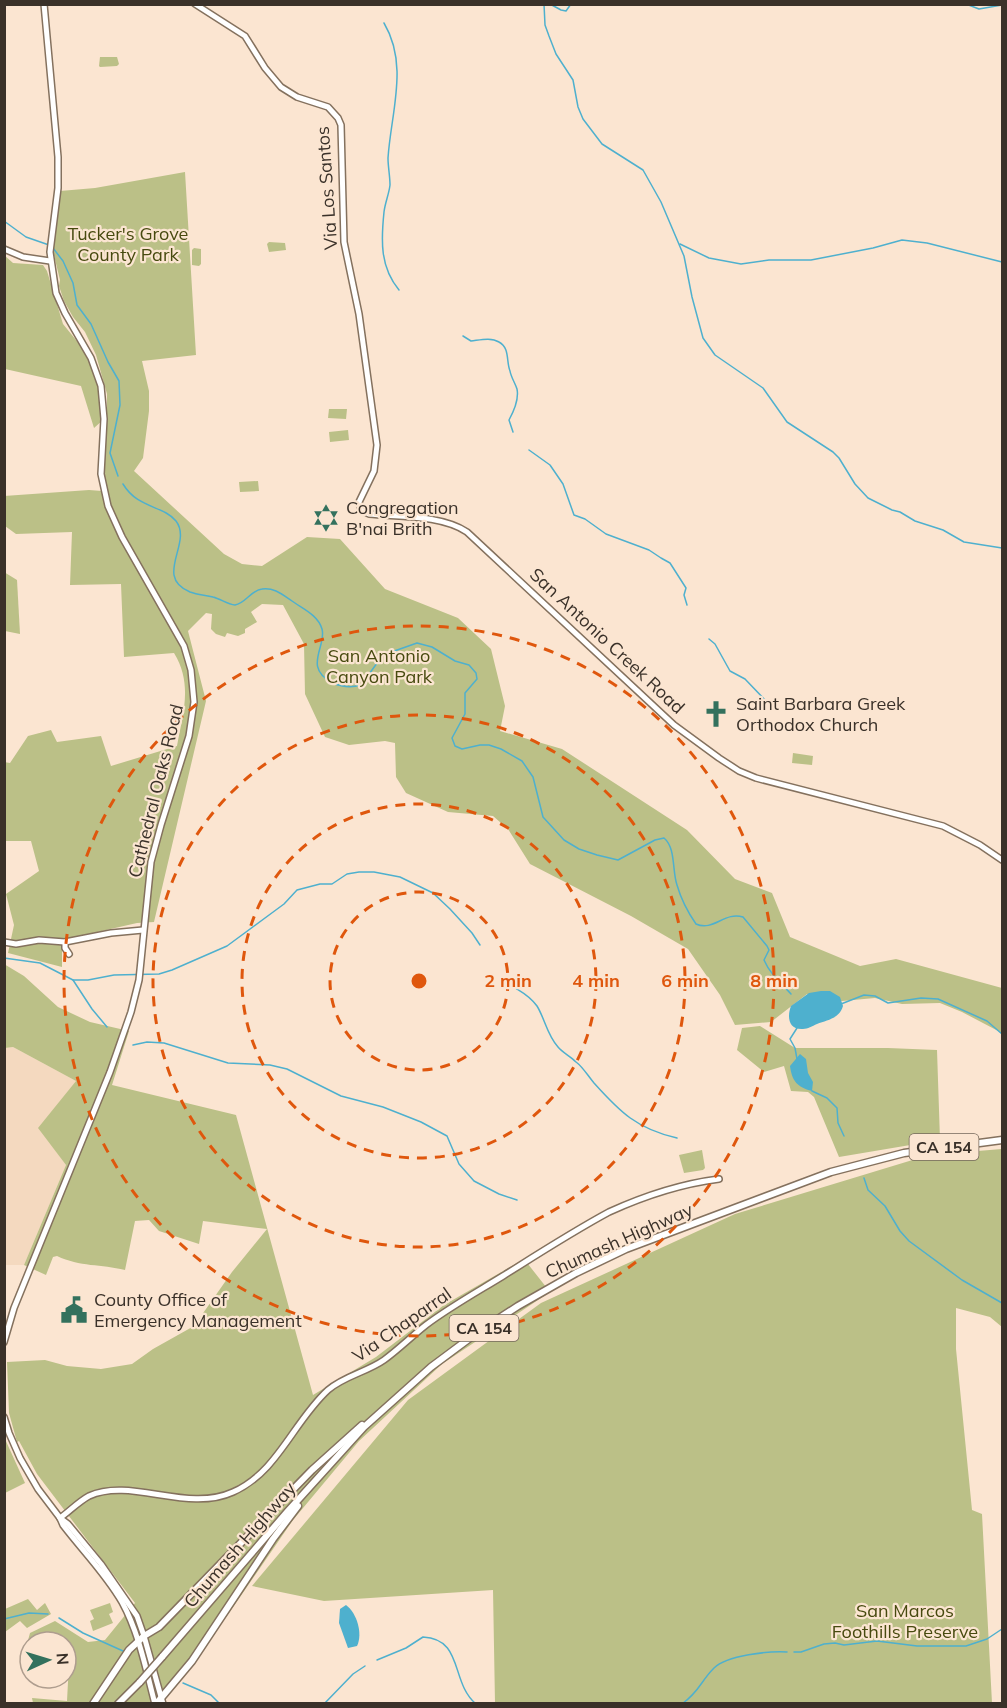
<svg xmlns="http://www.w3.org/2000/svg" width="1007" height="1708" font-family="Mulish,sans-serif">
  <rect width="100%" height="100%" fill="#fbe5d1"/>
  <polygon fill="#f4d9bf" points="13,1047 76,1081 39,1128 66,1165 24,1265 5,1265 4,1048"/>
  <g fill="#bbc087">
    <polygon points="100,57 117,57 119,64 117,66 100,67 99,66"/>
    <path d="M185,172L196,355L142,361L149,391V411L143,458L134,471L224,554L242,564L262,566L307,537L340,539L385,589L458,618L491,649L505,706L500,731L562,749L687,830L735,879L772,893L790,937L860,966L896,959L1002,988V1033L962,1012L940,1003L902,1004L875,998L842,1001L818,999L807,994L771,1022L735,1025L720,995L688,949L631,916L530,864L508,829L493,816L448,812L406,793L396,777L395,743L385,741L349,745L325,737L305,694L304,644L283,605L262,604L251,612L257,622L245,629V633L238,636L227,633L225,637L216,634L211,629L212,614L206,613L188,631L206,701L154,922L137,923L62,940V967L8,953L14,925L6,894L39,871L31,841H5L4,762L10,763L28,736L51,730L57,742L101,736L111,766L177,746C183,713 193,684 174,653L124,657L121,584L70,585L72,532L16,534L5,526L4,496L89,490L102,491L100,475L104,466L107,427V394L96,355L85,332L73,317L64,301L59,286L60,280L52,247L60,191L95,188Z"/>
    <polygon points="269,242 285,243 286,250 269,252 267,244"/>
    <polygon points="194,248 201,249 201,264 199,266 192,265 192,250"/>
    <polygon points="4,255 13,263 43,265 47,271 63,324 93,361 104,419 94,428 81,386 5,369"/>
    <polygon points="329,409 347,409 346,419 328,418"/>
    <polygon points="348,430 349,440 330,442 329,432"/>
    <polygon points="258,481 259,491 240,492 239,482"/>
    <polygon points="4,572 17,580 20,634 5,631"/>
    <polygon points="793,753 813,756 812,765 792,763"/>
    <path d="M4,964L24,976L58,1007L90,1022L129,1031L112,1085L236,1115L313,1395L376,1357L444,1305L524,1259L550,1292L442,1364L359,1441L293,1520L229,1613L162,1703H33L32,1698L67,1701L69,1663H66V1642H30V1645L27,1644L30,1633L55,1621L88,1642L105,1640L135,1603L37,1474L19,1441L17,1442L9,1413L7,1362L45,1360L67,1366L101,1369L132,1364L153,1349L194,1326L232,1272L267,1229L203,1221L199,1244L159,1231L149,1220L135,1221L125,1270C101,1264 80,1267 57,1256L53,1257L46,1275L24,1265L66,1165L38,1128L76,1081L13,1047L5,1048Z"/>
    <polygon points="760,1026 795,1048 888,1048 937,1050 940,1140 839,1157 814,1097 808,1092 791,1091 784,1066 764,1072 737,1050 742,1028"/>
    <polygon points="1002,1149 1002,1327 990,1317 956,1308 956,1349 972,1510 982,1514 992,1703 495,1703 493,1590 324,1601 252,1586 408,1400 541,1303 735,1214 929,1155"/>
    <polygon points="702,1150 705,1168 703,1170 684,1173 679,1155"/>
    <polygon points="5,1439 25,1483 5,1493 4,1439"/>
    <polygon points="28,1599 37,1610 45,1603 51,1614 27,1628 20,1621 5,1632 5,1609"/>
    <polygon points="110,1603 113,1612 109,1614 113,1623 93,1631 90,1621 94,1619 90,1610"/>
  </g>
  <g fill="#4eb0ce">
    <path d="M821,991H830L840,997L843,1006C839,1019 827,1020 817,1024C812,1026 808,1029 803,1029C788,1030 787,1016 791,1006L809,993Z"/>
    <path d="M800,1054L806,1059L808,1073L813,1082L812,1091C797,1087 792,1081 790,1066Z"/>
    <path d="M346,1605C357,1613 363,1634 357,1646L348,1648L339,1623L340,1609Z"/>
  </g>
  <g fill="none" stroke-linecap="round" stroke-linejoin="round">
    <g stroke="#4eb0ce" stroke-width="1.5">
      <polyline points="544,4 545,25 549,36 556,54 573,80 578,107 583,119 602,144 643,170 661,202 684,256 692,297 703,338 715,355 763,388 787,422 833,452 839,458 855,484 868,498 892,510 900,512 915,521 943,530 964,542 1002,548"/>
      <polyline points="550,4 561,10 566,11 571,4"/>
      <polyline points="966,4 979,9 1002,5"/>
      <path d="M384,23C409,65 391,112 388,158C388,167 390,176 390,185C389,194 385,203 384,212C381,241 380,267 399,290"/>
      <polyline points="4,221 26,237 49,245"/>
      <polyline points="680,244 709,258 741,264 769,260 811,260 873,248 902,240 927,243 1002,262"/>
      <polyline points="53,248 63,261 73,283 77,305 91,324 108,362 119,381 120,405 110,453 118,476"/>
      <path d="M463,336L471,341C480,340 491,337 499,342C510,348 506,361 510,371C511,377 515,383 517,389C519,399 514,411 509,420L513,432"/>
      <polyline points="529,450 550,465 563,484 574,515 585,519 606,534 649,550 661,558 670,563 686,588 684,595 687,605"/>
      <path d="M123,484C138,509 163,505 176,521C193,543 153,577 190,592C198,595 206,595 213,597C221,599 227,604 235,605C246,603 251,590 262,589C274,587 283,595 292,601C303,609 318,615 322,629C327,646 302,668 333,683C342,687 351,688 361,685L383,655L417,643L432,647L455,661L469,665L476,673L477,679L465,693V714L452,738L455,746L462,749L480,745H489L501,749L522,761L533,777L543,817L564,840L579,849L597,855L618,860L655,840L664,838C676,848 672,871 677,885C681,899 687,911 696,924C713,932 725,911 743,917L767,946L769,950L764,960C770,974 781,983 791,994"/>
      <polyline points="709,639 715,644 730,671 745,679 768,703"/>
      <polyline points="4,958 40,963 73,980 92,1009 107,1027"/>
      <path d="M502,977C511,989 526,990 537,1006C545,1019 547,1035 558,1047C563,1053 570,1056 576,1062C583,1067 588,1076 594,1083C620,1112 637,1129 677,1138"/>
      <polyline points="73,980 88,980 114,975 159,974 172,970 227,946 284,904 297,890 320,884 332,884 347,874 359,872 374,872 400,877 433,893 450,909 472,933 480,945"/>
      <polyline points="841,1004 864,995 875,996 888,1003 921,998 938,999 987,1021 1002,1034"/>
      <polyline points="133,1045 147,1042 164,1043 228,1063 270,1065 287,1069 341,1096 383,1107 421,1122 447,1136 459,1164 474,1181 499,1194 517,1200"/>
      <polyline points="797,1059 795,1048 790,1039 797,1028"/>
      <polyline points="812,1091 827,1098 837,1108 838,1123 844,1136"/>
      <polyline points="864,1178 868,1190 885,1206 900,1231 909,1241 962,1280 1002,1303"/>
      <polyline points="59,1618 83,1633 123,1651"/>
      <polyline points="4,1619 29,1613 48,1614"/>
      <polyline points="794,1652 801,1652 824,1644 835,1643 844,1645 877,1641 917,1646 966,1646 987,1639 1002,1629"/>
      <path d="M377,1660L406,1648L423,1637C464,1639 450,1682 476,1704"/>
      <polyline points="183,1683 211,1695 220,1704"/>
      <polyline points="324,1704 353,1674 365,1666"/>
      <path d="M682,1704C700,1691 700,1682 714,1668C727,1655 769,1651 787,1652"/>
    </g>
    <defs>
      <g id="secondary">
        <path d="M195,4L245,36L265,68L281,87L297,97L328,107L338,118L341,125L344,242L359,314L377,445L374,471L359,502L361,510L369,514C399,517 442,515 467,532L674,725L719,758L739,771L756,778L943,826L980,845L1002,860"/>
        <polyline points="4,249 23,257 50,261"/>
        <polyline points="4,942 16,944 39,940 65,942 111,933 143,930"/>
        <polyline points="65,942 65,948 69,954"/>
        <polyline points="4,1342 14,1308 110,1072 131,1012 139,980 151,862 161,825 189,736 194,702 191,670 184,646 122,537 108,506 101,474 104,419 101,386 91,358 65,313 56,293 50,252 58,188 58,157 44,4"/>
        <polyline points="4,1417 9,1433 20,1458 38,1489 60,1518 68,1524 101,1564 137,1616 144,1636 163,1704"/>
        <path d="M60,1518C70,1511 78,1502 89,1496C131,1477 187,1513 233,1492C278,1472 293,1422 328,1390C344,1376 367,1372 384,1360C399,1349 412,1336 426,1325C450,1307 477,1292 503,1276C538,1254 572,1232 609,1212C644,1196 680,1184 719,1179"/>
        <path d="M60,1518L63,1525C82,1550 106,1574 122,1602C139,1633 146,1670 155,1704"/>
      </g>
      <g id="primary">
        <polyline points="162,1657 288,1511 364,1427 431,1367 478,1332 518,1306 576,1273 626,1249 831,1172 904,1153 1002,1140"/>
        <polyline points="93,1704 129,1650 144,1636 159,1627 312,1470 362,1425"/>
        <polyline points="118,1704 140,1682"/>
        <polyline points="156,1704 192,1661 273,1539 298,1506"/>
      </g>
    </defs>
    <use href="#secondary" stroke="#84715e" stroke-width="8"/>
    <use href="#primary" stroke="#84715e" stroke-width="9"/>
    <use href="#secondary" stroke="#fff" stroke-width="5"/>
    <use href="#primary" stroke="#fff" stroke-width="6"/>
    <defs>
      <polyline id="primary-bridge" points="140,1682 162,1657"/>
    </defs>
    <use href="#primary-bridge" stroke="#84715e" stroke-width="9" stroke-linecap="butt"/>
    <use href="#primary-bridge" stroke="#fff" stroke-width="6"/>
  </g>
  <g fill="none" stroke="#df570d" stroke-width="3" stroke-dasharray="10 8">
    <circle cx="419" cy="981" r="89"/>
    <circle cx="419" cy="981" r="177"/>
    <circle cx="419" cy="981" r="266"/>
    <circle cx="419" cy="981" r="355"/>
  </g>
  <defs>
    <symbol id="synagogue-bare" viewBox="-9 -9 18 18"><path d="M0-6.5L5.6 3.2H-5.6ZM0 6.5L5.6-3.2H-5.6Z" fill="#33715d" stroke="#fbe5d1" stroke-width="2.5" paint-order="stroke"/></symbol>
    <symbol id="church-bare" viewBox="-9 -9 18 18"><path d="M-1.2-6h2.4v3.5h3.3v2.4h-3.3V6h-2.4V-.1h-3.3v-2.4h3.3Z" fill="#33715d" stroke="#fbe5d1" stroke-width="2.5" paint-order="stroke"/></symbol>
    <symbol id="civic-bare" viewBox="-9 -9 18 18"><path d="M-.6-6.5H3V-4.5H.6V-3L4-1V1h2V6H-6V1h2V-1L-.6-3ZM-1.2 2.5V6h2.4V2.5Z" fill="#33715d" stroke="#fbe5d1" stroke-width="2.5" paint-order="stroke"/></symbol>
  </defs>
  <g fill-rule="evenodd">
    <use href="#synagogue-bare" x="307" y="499" width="38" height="38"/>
    <use href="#church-bare" x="697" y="695" width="38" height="38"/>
    <use href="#civic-bare" x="55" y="1291" width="38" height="38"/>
  </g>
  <g text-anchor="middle" stroke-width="4.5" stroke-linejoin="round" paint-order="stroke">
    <g fill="#fbe5d1" stroke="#74675b" stroke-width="1.5">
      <rect x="909.5" y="1134" width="69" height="26" rx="4.5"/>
      <rect x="449.5" y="1315" width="69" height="26" rx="4.5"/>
    </g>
    <g font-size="16" font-weight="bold" fill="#3a3129">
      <text x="944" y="1153">CA 154</text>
      <text x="484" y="1334">CA 154</text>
    </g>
    <g font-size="18" fill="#3a3129" stroke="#fbe5d1">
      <text transform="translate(327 188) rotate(-94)" y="6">Via Los Santos</text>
      <text transform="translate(607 641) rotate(43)" y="6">San Antonio Creek Road</text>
      <text transform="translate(156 791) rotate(-76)" y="6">Cathedral Oaks Road</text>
      <text transform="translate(619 1241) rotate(-24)" y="6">Chumash Highway</text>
      <text transform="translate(402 1325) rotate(-35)" y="6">Via Chaparral</text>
      <text transform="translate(240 1545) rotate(-49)" y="6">Chumash Highway</text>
    </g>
    <g font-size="18" fill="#474a0f" stroke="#fbe5d1">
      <text x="128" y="240">Tucker's Grove<tspan x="128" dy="21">County Park</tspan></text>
      <text x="379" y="662">San Antonio<tspan x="379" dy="21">Canyon Park</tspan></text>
      <text x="905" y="1617">San Marcos<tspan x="905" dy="21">Foothills Preserve</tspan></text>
    </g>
    <g font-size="18" fill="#3a3129" stroke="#fbe5d1" text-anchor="start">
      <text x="346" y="514">Congregation<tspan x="346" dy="21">B'nai Brith</tspan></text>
      <text x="736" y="710">Saint Barbara Greek<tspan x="736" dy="21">Orthodox Church</tspan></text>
      <text x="94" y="1306">County Office of<tspan x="94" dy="21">Emergency Management</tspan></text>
    </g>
  </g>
  <circle cx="419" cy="981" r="9" fill="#df570d" stroke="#fbe5d1" stroke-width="3"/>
  <g font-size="18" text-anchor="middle" font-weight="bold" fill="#df570d" stroke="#fbe5d1" stroke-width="4.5" stroke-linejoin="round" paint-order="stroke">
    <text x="508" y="987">2 min</text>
    <text x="596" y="987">4 min</text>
    <text x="685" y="987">6 min</text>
    <text x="774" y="987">8 min</text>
  </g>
  <rect width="1007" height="1708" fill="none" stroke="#3a3129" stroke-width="12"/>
  <g transform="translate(48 1660) rotate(86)"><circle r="28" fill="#fbe5d1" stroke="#ae9d8e" stroke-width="1.5"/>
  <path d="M0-4.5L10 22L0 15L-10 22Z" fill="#33715d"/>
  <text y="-9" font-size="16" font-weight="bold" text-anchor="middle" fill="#3a3129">N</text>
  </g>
</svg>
